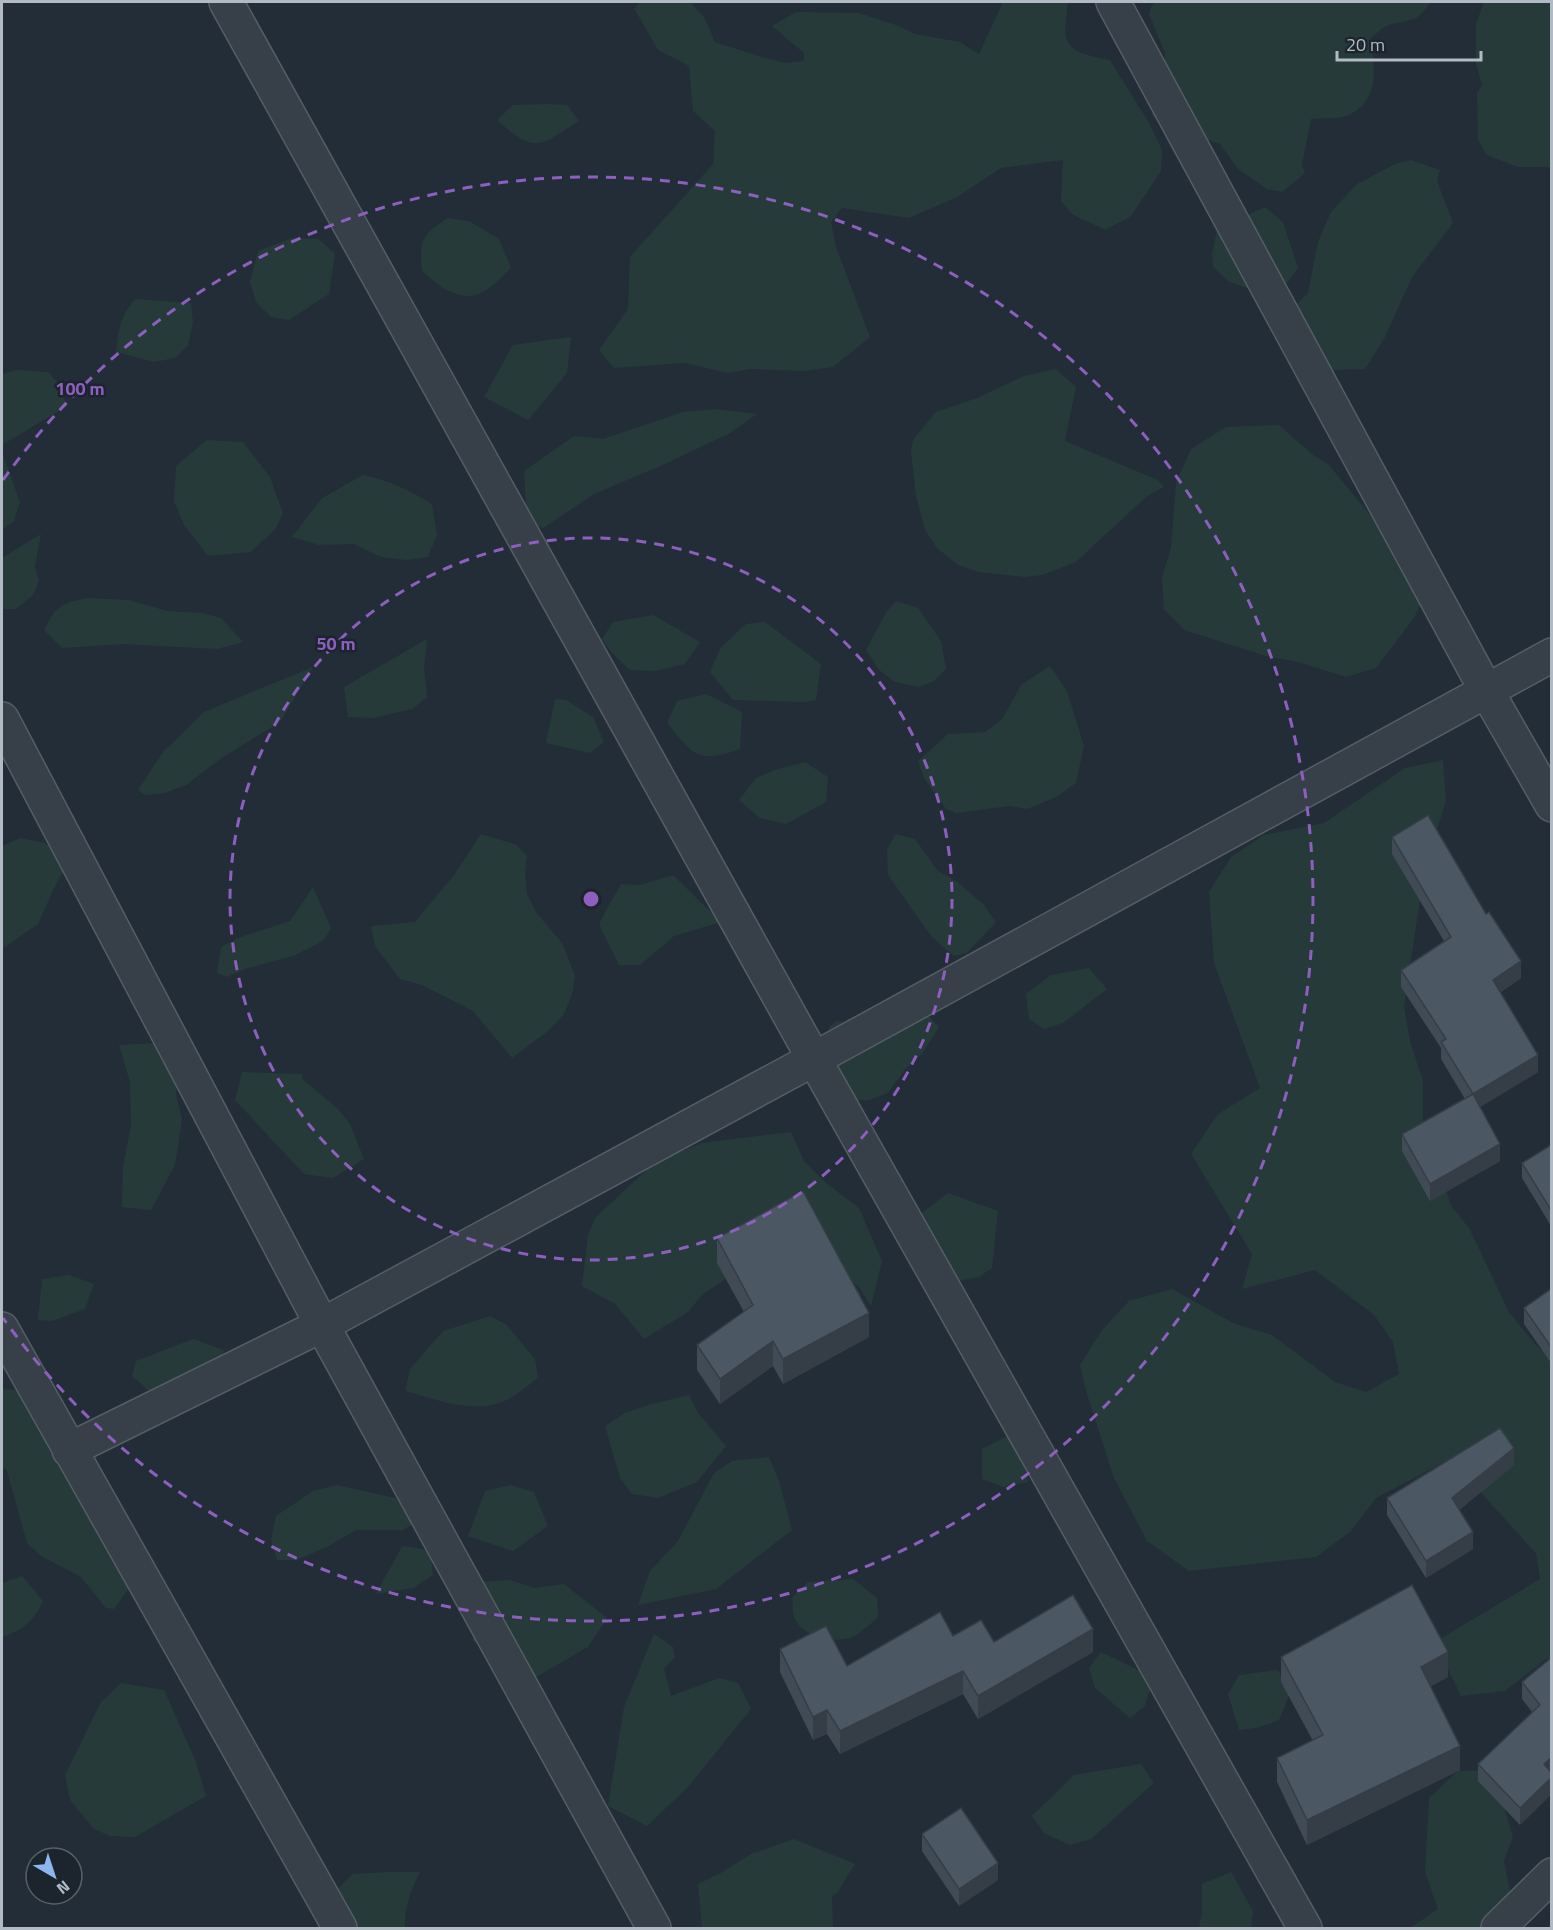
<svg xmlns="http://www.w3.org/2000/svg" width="1553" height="1930" font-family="'Titillium Web',sans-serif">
  <rect width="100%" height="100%" fill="#232d38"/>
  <g fill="#263a3a">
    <path d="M640,2H690L704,17L715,42L762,57L785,63L804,61V53L772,26L796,12L859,13L896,25L915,34L960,42L979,54L1003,2H1068C1067,12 1064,25 1066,36C1068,54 1096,57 1110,60L1149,123L1162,150L1161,171L1131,216L1105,230L1072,214L1061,201L1063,160L1001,168L957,197L909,218L842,208L831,222L836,247L870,337L833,367L804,371L751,369L728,373L685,363L614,368L599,350L628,309L630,257L713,164L715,131L693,111L689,66L658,50L634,8Z"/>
    <path d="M1156,2H1430C1419,24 1407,19 1386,26C1381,29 1376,34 1371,38C1374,67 1381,99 1349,115C1341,119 1321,118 1311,119L1302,165L1305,173L1282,192L1267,189L1238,169L1220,144L1197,137L1166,131L1152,115L1155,85L1165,72V53L1149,14L1152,5Z"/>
    <polygon points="1484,2 1551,2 1551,167 1518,167 1487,155 1478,140 1477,93 1482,85 1476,64 1476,24"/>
    <path d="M546,104L567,105L579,121C539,146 536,155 497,120L513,105Z"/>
    <polygon points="1411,160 1440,170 1437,181 1453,223 1412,277 1385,337 1365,369 1331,370 1287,323 1297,304 1308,293 1318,242 1331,212 1357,184 1397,163"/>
    <polygon points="1265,207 1283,222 1298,268 1285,285 1260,293 1228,281 1213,267 1212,253 1217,230"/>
    <path d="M448,218L469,221L499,239L511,268C502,276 492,288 481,293C459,303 437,285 422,271C419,240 422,234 448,218Z"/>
    <polygon points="292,238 319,239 335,254 329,294 289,320 271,317 256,302 250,282 258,251"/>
    <path d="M136,299L191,303L193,323L188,345L175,358L154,362L116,352C118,332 120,314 136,299Z"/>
    <polygon points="571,337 567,373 528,420 484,397 513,345"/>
    <polygon points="1056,369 1076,387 1065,441 1158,480 1164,487 1146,497 1076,562 1043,575 1024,577 979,572 958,565 937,548 925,530 916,496 911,451 913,440 936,412 977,398 1024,376"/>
    <polygon points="17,370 48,372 59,384 67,406 2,445 2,374"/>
    <polygon points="715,409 757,414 730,433 663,465 594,494 543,528 527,523 524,471 574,436 603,439 683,412"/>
    <polygon points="1279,425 1313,455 1328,464 1372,517 1423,599 1414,618 1376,668 1346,677 1298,662 1266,656 1184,630 1164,609 1162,577 1171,548 1176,483 1191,449 1226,427"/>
    <polygon points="207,440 243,442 270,477 283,513 276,528 251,552 208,556 184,525 174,501 176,466"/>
    <polygon points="2,452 20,502 14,521 2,530"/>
    <path d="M363,475C388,480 410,490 432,504L437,535L428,557L406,560L381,557L354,544L319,545L292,537L322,498Z"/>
    <polygon points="41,534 35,567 39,581 33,595 16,609 2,609 2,558"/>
    <path d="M88,598L129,600L167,611L202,613L221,618L243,642L217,649L124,644L62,648L44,630C56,606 61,603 88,598Z"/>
    <polygon points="896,601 918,608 941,641 946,669 934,681 918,687 895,682 879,670 866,650 887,611"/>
    <polygon points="653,615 700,642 685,664 655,671 630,670 611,652 602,639 613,622"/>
    <polygon points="765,622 821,664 816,700 804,702 733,700 710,672 721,647 746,624"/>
    <polygon points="427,639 424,668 427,697 412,709 373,718 348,717 344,687"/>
    <polygon points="1050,666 1067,691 1084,746 1076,783 1056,797 1027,809 1010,806 956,813 946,809 924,778 918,761 948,734 985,732 1002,719 1021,685"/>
    <polygon points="313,667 280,722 220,759 186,785 165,793 145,795 138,790 163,752 204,712"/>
    <path d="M706,694L742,712L740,749C698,764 694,756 667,723L677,701Z"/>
    <polygon points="555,699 566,700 593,717 604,742 590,753 546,743"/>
    <polygon points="1443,760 1446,800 1424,873 1404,1006 1410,1041 1423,1081 1423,1130 1452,1207 1469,1228 1509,1312 1535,1344 1551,1359 1551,1659 1546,1659 1505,1691 1461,1696 1435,1642 1540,1579 1536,1553 1450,1459 1376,1498 1351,1531 1316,1557 1189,1571 1147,1541 1114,1478 1086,1391 1080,1365 1102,1330 1129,1301 1172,1289 1235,1324 1272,1335 1335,1382 1366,1392 1399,1374 1393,1342 1374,1315 1315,1270 1242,1289 1252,1254 1191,1154 1218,1114 1260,1088 1214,963 1209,892 1231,857 1264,835 1324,823 1405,768"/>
    <polygon points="805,762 828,777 826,802 786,824 760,818 739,800 756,778 778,769"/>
    <polygon points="481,834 517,845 527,856 525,872 527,894 536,912 562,943 575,976 572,995 564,1014 548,1031 512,1058 473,1011 422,985 400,979 375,946 371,926 415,922 454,875"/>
    <polygon points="896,834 915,839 938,871 956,881 983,904 996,922 967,953 954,956 931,936 888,875 887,849"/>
    <polygon points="20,838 45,843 69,861 55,886 38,924 2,949 2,846"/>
    <polygon points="673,875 721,922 674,936 640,965 619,965 600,927 600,922 621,884 640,885"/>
    <polygon points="313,887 331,928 323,941 293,956 245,969 227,977 217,973 221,947 238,938 290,921"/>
    <polygon points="1089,968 1107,989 1063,1023 1044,1029 1029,1019 1026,994 1051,975"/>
    <polygon points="913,1000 939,1027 922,1054 905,1069 888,1093 869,1100 848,1101 815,1075 829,1027 836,1021 874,1024"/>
    <polygon points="154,1043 178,1073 176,1094 182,1120 175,1165 151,1210 122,1207 123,1167 131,1125 130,1082 119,1045"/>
    <polygon points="242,1072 302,1074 302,1079 338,1109 350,1124 364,1159 333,1178 304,1174 235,1100"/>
    <polygon points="791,1132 804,1161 826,1183 859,1208 882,1261 871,1306 859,1287 795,1239 759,1256 702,1295 688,1312 644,1339 615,1304 582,1286 588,1235 596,1217 655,1162 702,1143"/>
    <polygon points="948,1193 998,1211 992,1268 979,1277 958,1281 912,1230 923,1212"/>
    <polygon points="69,1275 94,1284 85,1309 52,1321 38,1320 42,1279"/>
    <path d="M490,1316L507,1325L535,1359L538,1378C527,1386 515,1397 502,1402C472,1414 435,1399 405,1391L410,1369L443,1331Z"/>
    <polygon points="193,1339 224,1350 218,1369 173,1395 148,1390 132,1376 136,1361"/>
    <polygon points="2,1389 18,1390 142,1570 114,1609 106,1608 81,1577 41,1556 27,1543 7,1471 2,1467"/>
    <polygon points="689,1395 698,1413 726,1446 697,1482 658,1498 632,1494 620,1478 605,1426 625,1413 648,1405"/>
    <polygon points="1011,1434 1027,1463 1028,1482 1003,1487 982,1479 982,1449"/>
    <polygon points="769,1457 779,1481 792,1530 716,1589 638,1605 650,1571 678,1541 714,1473 732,1461"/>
    <polygon points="337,1485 404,1500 416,1522 403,1530 356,1530 327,1547 297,1560 277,1560 271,1540 276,1516 313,1491"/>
    <polygon points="510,1485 534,1492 548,1526 513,1551 468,1536 485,1491"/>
    <polygon points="402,1546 430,1550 433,1575 413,1588 376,1594"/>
    <path d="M22,1576L43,1601C32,1623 24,1629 2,1637V1583Z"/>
    <path d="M853,1579L877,1598L878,1617C871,1623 864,1630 856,1635C838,1645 807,1639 796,1621C792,1615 793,1604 792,1598L808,1582Z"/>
    <polygon points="510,1580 535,1588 564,1584 607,1618 588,1647 529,1681 473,1641 465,1583"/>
    <polygon points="654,1634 673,1647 675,1657 664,1668 671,1696 719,1678 738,1683 751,1709 688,1787 647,1826 608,1806 624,1707"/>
    <polygon points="1101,1652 1138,1670 1154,1675 1145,1706 1130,1718 1095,1688 1089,1668"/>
    <polygon points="1278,1670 1290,1693 1279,1720 1256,1728 1239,1730 1228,1694 1239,1675"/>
    <polygon points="121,1683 164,1690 196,1762 206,1796 135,1837 110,1836 94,1829 70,1800 65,1775 101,1702"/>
    <polygon points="1141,1764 1154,1783 1091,1839 1070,1845 1044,1833 1032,1816 1074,1775"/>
    <polygon points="1493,1770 1513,1837 1504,1861 1515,1917 1500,1928 1410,1928 1438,1909 1425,1872 1429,1798 1458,1771"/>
    <polygon points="794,1839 855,1864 838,1892 832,1896 833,1928 702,1928 698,1884 719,1874 751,1854"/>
    <path d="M388,1872H420C411,1890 404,1908 405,1928H356L334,1892L353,1874Z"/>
    <polygon points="1231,1872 1253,1911 1251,1928 1199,1928 1202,1912 1202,1884"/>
  </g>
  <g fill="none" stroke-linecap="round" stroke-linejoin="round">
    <defs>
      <g id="minor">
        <polyline points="226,2 814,1059 1305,1928"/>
        <polyline points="1113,2 1486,690 1552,805"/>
        <polyline points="2,719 322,1325 654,1928"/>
        <polyline points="2,1329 340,1928"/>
        <polyline points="69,1450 322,1325 814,1059 1552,655"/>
        <polyline points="1498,1928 1552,1875"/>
      </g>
    </defs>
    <use href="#minor" stroke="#555d66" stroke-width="36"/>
    <use href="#minor" stroke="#373f49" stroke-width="33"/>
  </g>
  <g fill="#414b56">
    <polygon points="1392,837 1521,978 1501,992 1538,1072 1480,1107 1500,1161 1430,1201 1402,1151 1402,1134 1465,1099 1441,1059 1441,1048 1401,987 1401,970 1444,941 1392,854"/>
    <polygon points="1551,1145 1551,1226 1522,1178 1522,1163"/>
    <polygon points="717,1238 869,1337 783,1384 773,1366 720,1404 697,1370 697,1345 744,1312 717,1263"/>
    <polygon points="1551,1289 1551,1363 1524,1324 1524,1308"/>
    <polygon points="1514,1465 1459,1510 1473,1549 1426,1578 1387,1515 1387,1498"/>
    <polygon points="953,1636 994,1642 1093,1652 978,1719 963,1694 840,1754 827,1734 813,1740 780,1672 780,1649 847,1666"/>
    <polygon points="1281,1657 1448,1677 1431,1686 1460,1770 1307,1845 1277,1782 1277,1758 1313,1741 1281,1682"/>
    <polygon points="1551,1658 1520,1825 1478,1781 1478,1764 1532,1712 1522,1699 1522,1682"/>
    <polygon points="922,1834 998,1880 959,1906 922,1851"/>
  </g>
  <g fill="#353d46">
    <polygon points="1521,961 1521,978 1493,997 1493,980"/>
    <polygon points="1538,1055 1538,1072 1473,1111 1473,1094"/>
    <polygon points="1500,1144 1500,1161 1430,1201 1430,1184"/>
    <polygon points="869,1313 869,1337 783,1384 783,1359"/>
    <polygon points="773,1341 773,1366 720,1404 720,1379"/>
    <polygon points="1514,1448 1514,1465 1452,1515 1452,1498"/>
    <polygon points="1473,1532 1473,1549 1426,1578 1426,1561"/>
    <polygon points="1093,1629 1093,1652 978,1719 978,1696"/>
    <polygon points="1448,1652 1448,1677 1421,1691 1421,1667"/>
    <polygon points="963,1671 963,1694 840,1754 840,1731"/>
    <polygon points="827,1710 827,1734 813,1740 813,1717"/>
    <polygon points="1460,1746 1460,1770 1307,1845 1307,1820"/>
    <polygon points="1551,1758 1551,1775 1544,1764"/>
    <polygon points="1551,1778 1551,1795 1520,1825 1520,1808"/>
    <polygon points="998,1863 998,1880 959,1906 959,1889"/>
  </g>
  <g fill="#4c5764" stroke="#353d46" stroke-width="1.5">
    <polygon points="1428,815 1486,914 1489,912 1521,961 1493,980 1538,1055 1473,1094 1441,1042 1446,1039 1401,970 1451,937 1392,837"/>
    <polygon points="1473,1094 1500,1144 1430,1184 1402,1134"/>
    <polygon points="1551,1145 1551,1210 1522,1163"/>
    <polygon points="803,1191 869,1313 783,1359 773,1341 720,1379 697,1345 753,1305 717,1238"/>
    <polygon points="1551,1289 1551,1347 1524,1308"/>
    <polygon points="1500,1428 1514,1448 1452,1498 1473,1532 1426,1561 1387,1498"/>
    <polygon points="1412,1585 1448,1652 1421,1667 1460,1746 1307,1820 1277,1758 1323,1735 1281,1657"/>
    <polygon points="1073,1595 1093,1629 978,1696 963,1671 840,1731 827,1710 813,1717 780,1649 826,1626 847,1666 940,1612 953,1636 981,1620 994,1642"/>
    <polygon points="1551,1658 1551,1758 1544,1764 1551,1772 1551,1778 1520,1808 1478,1764 1540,1705 1522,1682"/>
    <polygon points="961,1808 998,1863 959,1889 922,1834"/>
  </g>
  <g fill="none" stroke="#8e5ec1" stroke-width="3" stroke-dasharray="10 8">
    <circle cx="591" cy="899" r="361"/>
    <path d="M3 480A722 722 0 1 1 3 1318"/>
  </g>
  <circle cx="591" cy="899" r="9" fill="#8e5ec1" stroke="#1c242d" stroke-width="3"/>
  <g font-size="18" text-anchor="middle" font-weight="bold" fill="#8e5ec1" stroke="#1c242d" stroke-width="5" stroke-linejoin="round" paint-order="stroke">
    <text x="80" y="395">100 m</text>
    <text x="336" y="650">50 m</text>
  </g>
  <rect width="1553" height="1930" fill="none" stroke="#b2bac5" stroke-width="6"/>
  <g transform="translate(54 1876) rotate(141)"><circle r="28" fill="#1c242d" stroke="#58606a" stroke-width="1.5"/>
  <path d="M0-4.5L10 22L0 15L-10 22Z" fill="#8cb7ef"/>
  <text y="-9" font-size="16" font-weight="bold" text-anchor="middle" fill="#b2bac5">N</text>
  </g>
  <path d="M1337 51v9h144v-9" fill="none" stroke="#b2bac5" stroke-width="3"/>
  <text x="1346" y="51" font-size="18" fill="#b2bac5" stroke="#1c242d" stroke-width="4.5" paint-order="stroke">20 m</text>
</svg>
